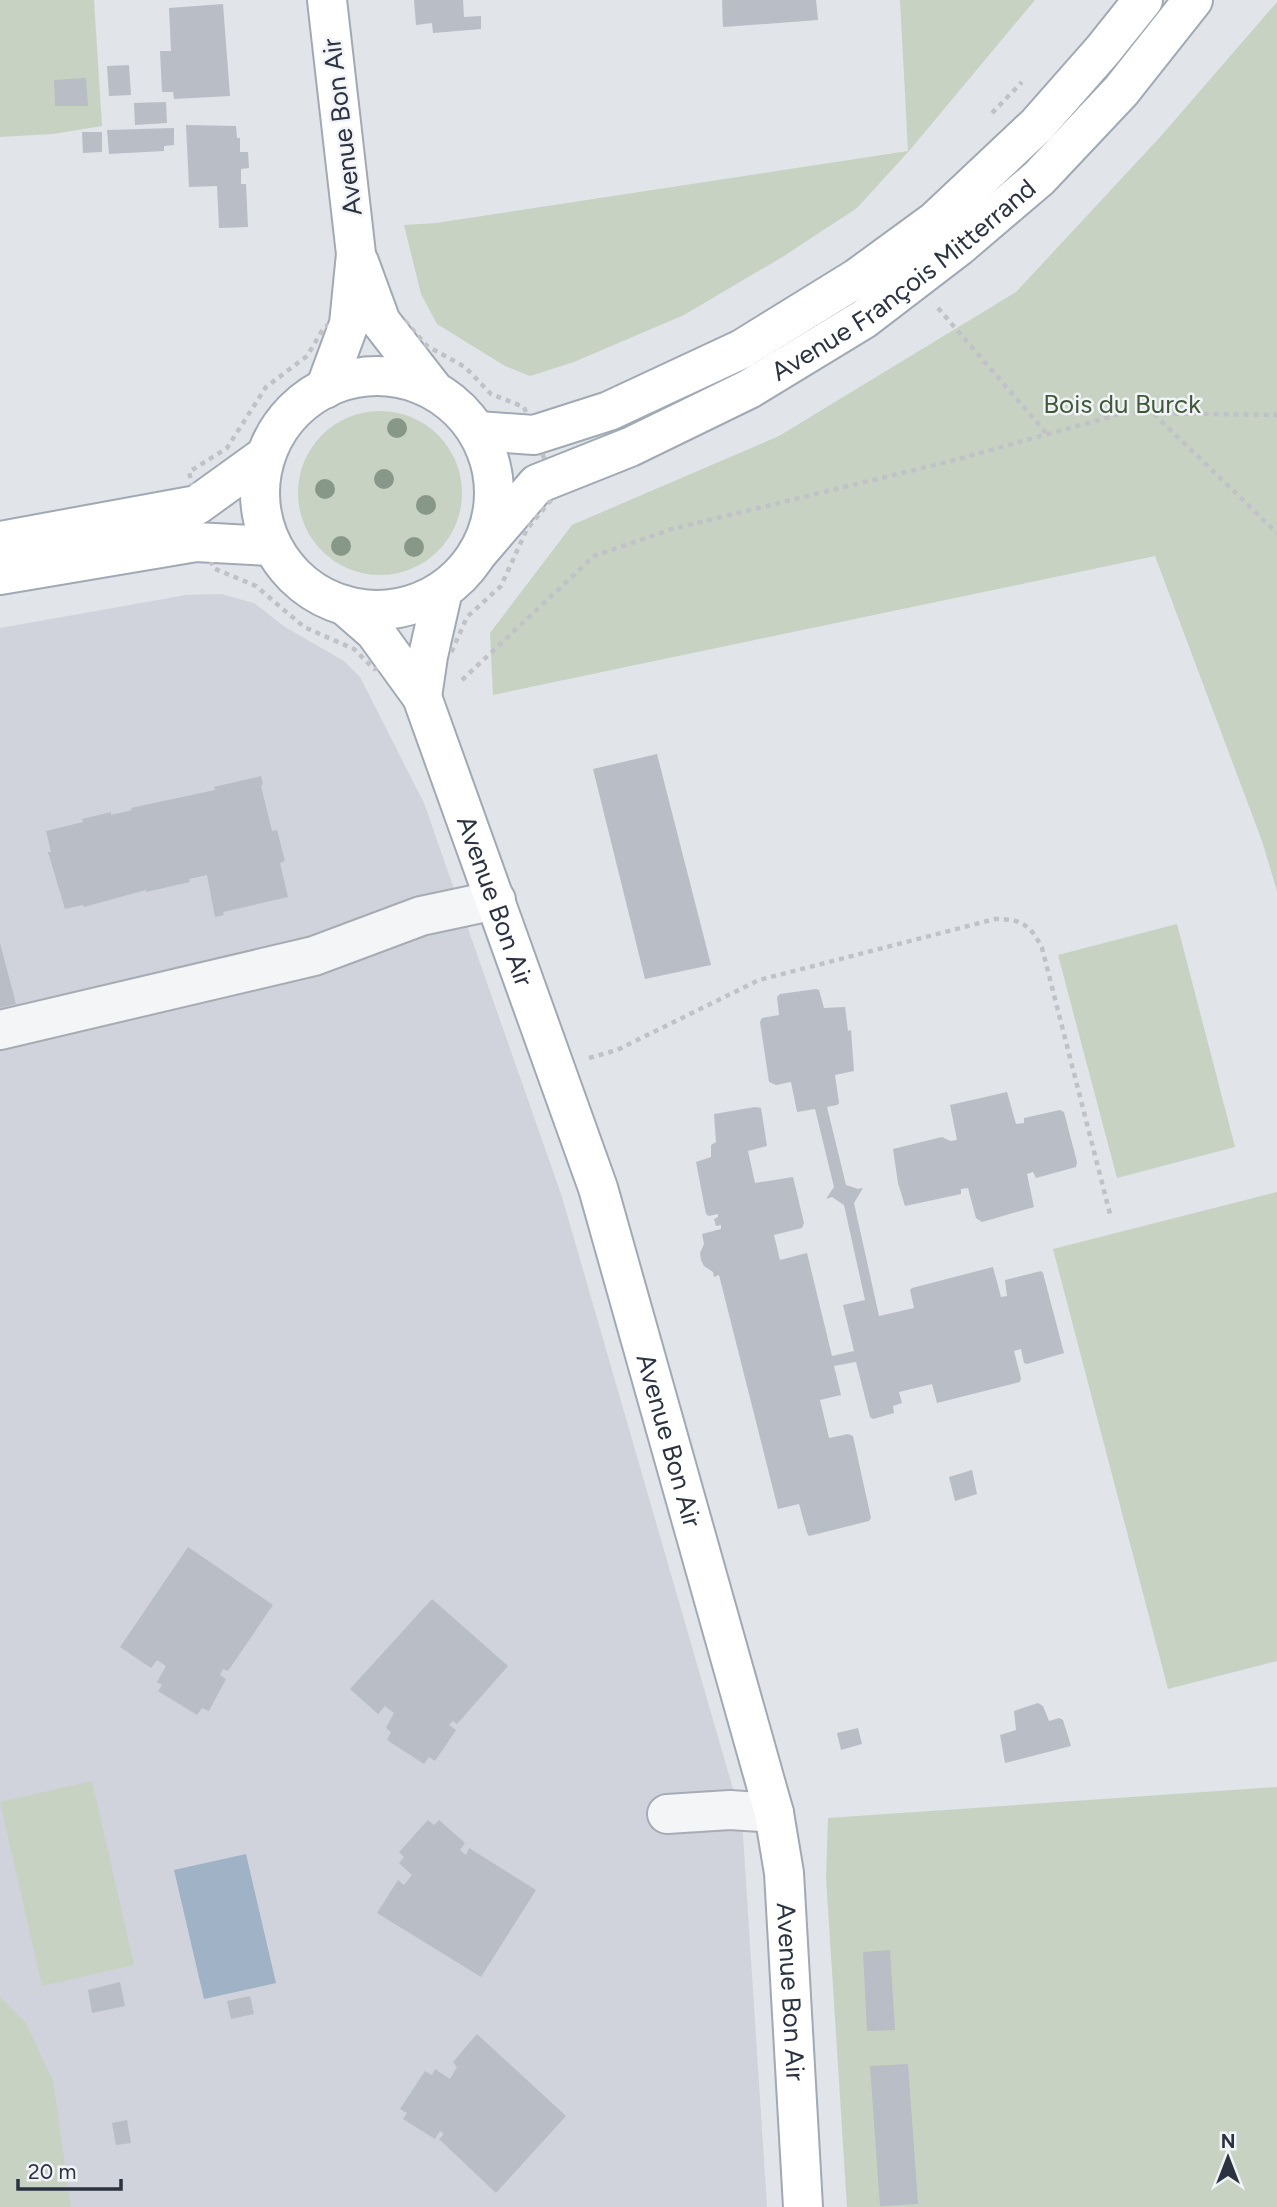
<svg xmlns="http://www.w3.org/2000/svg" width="1277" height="2207" font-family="Figtree,sans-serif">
  <rect width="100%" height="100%" fill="#e1e4e9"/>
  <polygon fill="#d0d3db" points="221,594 254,603 285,627 344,661 360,677 424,803 562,1197 742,1820 767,2207 0,2207 0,628 186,595"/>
  <g fill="#c7d2c3">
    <polygon points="0,0 94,0 102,126 53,134 0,137"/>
    <polygon points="900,0 1035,0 909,151 857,208 784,256 684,315 574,362 530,376 505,366 437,324 421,294 404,225 436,223 908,151"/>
    <polygon points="1277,2 1277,891 1262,841 1155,556 493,695 490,633 572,525 779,436 1016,292 1161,136"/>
    <circle cx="380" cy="493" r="82"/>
    <polygon points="1177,924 1235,1147 1117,1178 1058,955"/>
    <polygon points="1277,1192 1277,1661 1168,1689 1053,1249"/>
    <polygon points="92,1781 134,1965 42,1986 0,1802"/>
    <polygon points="1277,1787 1277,2207 847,2207 826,1877 828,1818"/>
    <polygon points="0,1997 26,2023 53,2081 71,2207 0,2207"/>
  </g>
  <polygon fill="#9fb2c6" points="246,1854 276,1983 204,1999 174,1870"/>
  <g fill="#b9bdc5">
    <polygon points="414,0 463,0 464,17 481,16 481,29 433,33 432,23 416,25"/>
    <polygon points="722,0 816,0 818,20 723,27"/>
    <polygon points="223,4 230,96 174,99 173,92 162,92 160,51 171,51 169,8"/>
    <polygon points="129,65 131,95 109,96 107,66"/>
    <polygon points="86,78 88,106 55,106 54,80"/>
    <polygon points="166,102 167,123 135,125 134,103"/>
    <polygon points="186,125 236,126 237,138 240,138 240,152 248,152 249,168 241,169 241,184 246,184 248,227 219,228 217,186 189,187"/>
    <polygon points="174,128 174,145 164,146 164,151 109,154 107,130"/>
    <polygon points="82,132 102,132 102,152 83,153"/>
    <polygon points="657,754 711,965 645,979 593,769"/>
    <polygon points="261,776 263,784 261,786 272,831 277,830 285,861 280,863 288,897 223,912 224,915 215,917 207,875 189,879 190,882 146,892 146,890 84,907 83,905 65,909 48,852 51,852 46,831 83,822 82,819 111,812 111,815 132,810 131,808 215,790 214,787"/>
    <polygon points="0,943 16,1004 0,1008"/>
    <polygon points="816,989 819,990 824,1008 845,1007 848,1031 851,1030 854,1071 835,1075 839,1103 837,1105 827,1107 846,1185 858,1189 863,1188 854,1203 879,1316 914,1308 910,1290 912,1288 993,1267 1001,1297 1007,1296 1005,1280 1041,1271 1043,1273 1064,1353 1027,1364 1024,1363 1021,1349 1014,1351 1021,1378 1020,1382 937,1403 932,1384 899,1392 902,1403 893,1406 894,1413 873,1419 870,1417 856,1362 834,1366 841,1395 820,1400 829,1438 848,1434 853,1436 871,1518 869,1521 809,1536 807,1533 799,1504 778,1509 719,1275 714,1277 713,1272 704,1266 701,1260 700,1253 704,1244 702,1234 721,1229 721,1225 716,1226 714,1219 718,1217 718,1214 709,1216 706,1214 696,1162 711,1157 711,1145 716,1142 714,1114 755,1107 761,1108 767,1146 748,1151 755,1183 793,1177 804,1223 802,1228 774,1235 780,1260 807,1253 832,1356 854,1351 843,1305 865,1300 844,1205 832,1197 826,1199 834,1187 815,1109 797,1112 791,1082 776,1085 769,1082 760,1022 762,1018 779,1015 777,997 780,994"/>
    <polygon points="1007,1092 1016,1124 1024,1123 1024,1118 1060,1110 1064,1112 1077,1162 1076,1167 1036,1178 1033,1172 1027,1174 1034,1207 982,1222 976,1218 968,1188 961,1189 961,1194 905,1206 898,1183 893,1149 942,1137 950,1141 957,1140 950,1105"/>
    <polygon points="972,1470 977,1494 955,1501 949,1477"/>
    <polygon points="188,1547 273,1605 228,1671 223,1669 220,1675 226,1679 209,1711 202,1708 197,1715 158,1691 162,1685 157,1682 166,1666 157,1660 151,1668 120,1647"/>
    <polygon points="432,1599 508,1666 457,1724 453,1721 449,1725 456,1730 435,1761 429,1757 424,1764 387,1740 391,1732 386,1728 394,1713 385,1706 378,1714 350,1689"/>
    <polygon points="1038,1703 1043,1706 1049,1721 1059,1718 1063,1720 1071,1746 1005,1763 1000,1735 1016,1730 1014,1711"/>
    <polygon points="858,1728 862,1744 841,1750 837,1733"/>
    <polygon points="428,1820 434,1825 439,1820 465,1843 460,1850 466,1855 469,1848 536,1890 481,1977 377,1913 398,1880 404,1885 412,1875 399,1863 404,1857 399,1852"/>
    <polygon points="890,1950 895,2030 867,2031 863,1952"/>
    <polygon points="120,1982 125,2006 92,2013 88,1990"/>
    <polygon points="250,1996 254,2014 231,2019 227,2001"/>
    <polygon points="477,2034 566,2116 496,2193 439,2139 444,2134 440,2131 435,2139 403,2119 407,2113 400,2109 425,2071 432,2075 435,2069 450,2079 457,2067 453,2062"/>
    <polygon points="908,2064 918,2204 880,2206 870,2066"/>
    <polygon points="127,2120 131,2143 116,2145 112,2123"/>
  </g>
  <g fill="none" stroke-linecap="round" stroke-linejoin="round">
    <defs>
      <g id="minor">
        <polyline points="0,1030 314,956 421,916 496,900"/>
        <polyline points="667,1814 730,1810 774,1813"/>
      </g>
      <g id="major">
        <polyline points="359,262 381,322 433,389"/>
        <circle cx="377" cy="493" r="117"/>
        <polyline points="325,389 349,324 356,254 327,0"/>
        <polyline points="478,431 534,435 609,411 742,349 857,278 935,221 1037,125 1103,50 1143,0"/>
        <polyline points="0,541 197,505 265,456"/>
        <path id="s1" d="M477,554L537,484L630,447L749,389L864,319L958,247L1039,178L1121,91L1193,0"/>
        <polyline points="0,575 196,542 270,546"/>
        <path id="s2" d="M344,605L375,632L422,697L598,1188L774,1813L784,1873L803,2207"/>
        <polyline points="422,697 428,656 443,590"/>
      </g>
    </defs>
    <use href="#minor" stroke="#a7abb3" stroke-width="42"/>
    <use href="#major" stroke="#a1a9b4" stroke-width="42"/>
    <g stroke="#c0c2c7" stroke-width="4.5" stroke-dasharray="5 5" stroke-linecap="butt">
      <polyline points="992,113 1022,82"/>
      <polyline points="938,308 1047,434"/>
      <polygon points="405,321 427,346 465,367 491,394 524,407 552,478 556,494 527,529 501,586 467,617 451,653 374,669 354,649 304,627 256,586 213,568 189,472 227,448 266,387 307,356 325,326"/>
      <polyline points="1154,414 1277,533"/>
      <polyline points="462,680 594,556 672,529 951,461 1124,413 1277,415"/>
      <path d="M589,1058L617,1050L759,980L995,919C1021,919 1030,924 1042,948L1110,1214"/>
    </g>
    <use href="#minor" stroke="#f4f5f7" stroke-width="38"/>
    <use href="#major" stroke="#fff" stroke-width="38"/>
  </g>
  <g fill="#889888">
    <circle cx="397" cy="428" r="10"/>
    <circle cx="384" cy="479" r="10"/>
    <circle cx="325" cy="489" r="10"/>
    <circle cx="426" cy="505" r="10"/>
    <circle cx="341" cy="546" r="10"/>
    <circle cx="414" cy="547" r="10"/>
  </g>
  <g text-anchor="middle" stroke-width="5" stroke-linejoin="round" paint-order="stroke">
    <g font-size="26" fill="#2b3240" stroke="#f1f3f6">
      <text transform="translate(342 127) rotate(-97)" y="9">Avenue Bon Air</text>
      <text dy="9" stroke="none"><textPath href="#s1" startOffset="514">Avenue François Mitterrand</textPath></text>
      <text dy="9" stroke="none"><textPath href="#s2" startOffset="338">Avenue Bon Air</textPath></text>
      <text dy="9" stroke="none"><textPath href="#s2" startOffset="905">Avenue Bon Air</textPath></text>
      <text dy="9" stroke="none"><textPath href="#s2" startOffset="1472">Avenue Bon Air</textPath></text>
    </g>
    <g font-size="26" fill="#3f5a39" stroke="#f1f3f6">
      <text x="1122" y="413">Bois du Burck</text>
    </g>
  </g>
  <g transform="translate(1228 2158)" stroke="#f1f3f6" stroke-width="5" paint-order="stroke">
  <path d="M0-5L12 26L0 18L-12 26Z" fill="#2b3240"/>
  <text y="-10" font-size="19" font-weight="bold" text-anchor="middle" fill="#2b3240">N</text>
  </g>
  <path d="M18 2179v10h103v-10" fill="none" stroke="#2b3240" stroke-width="3.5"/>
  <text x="28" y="2179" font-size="21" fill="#2b3240" stroke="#f1f3f6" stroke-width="5" paint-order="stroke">20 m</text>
</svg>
